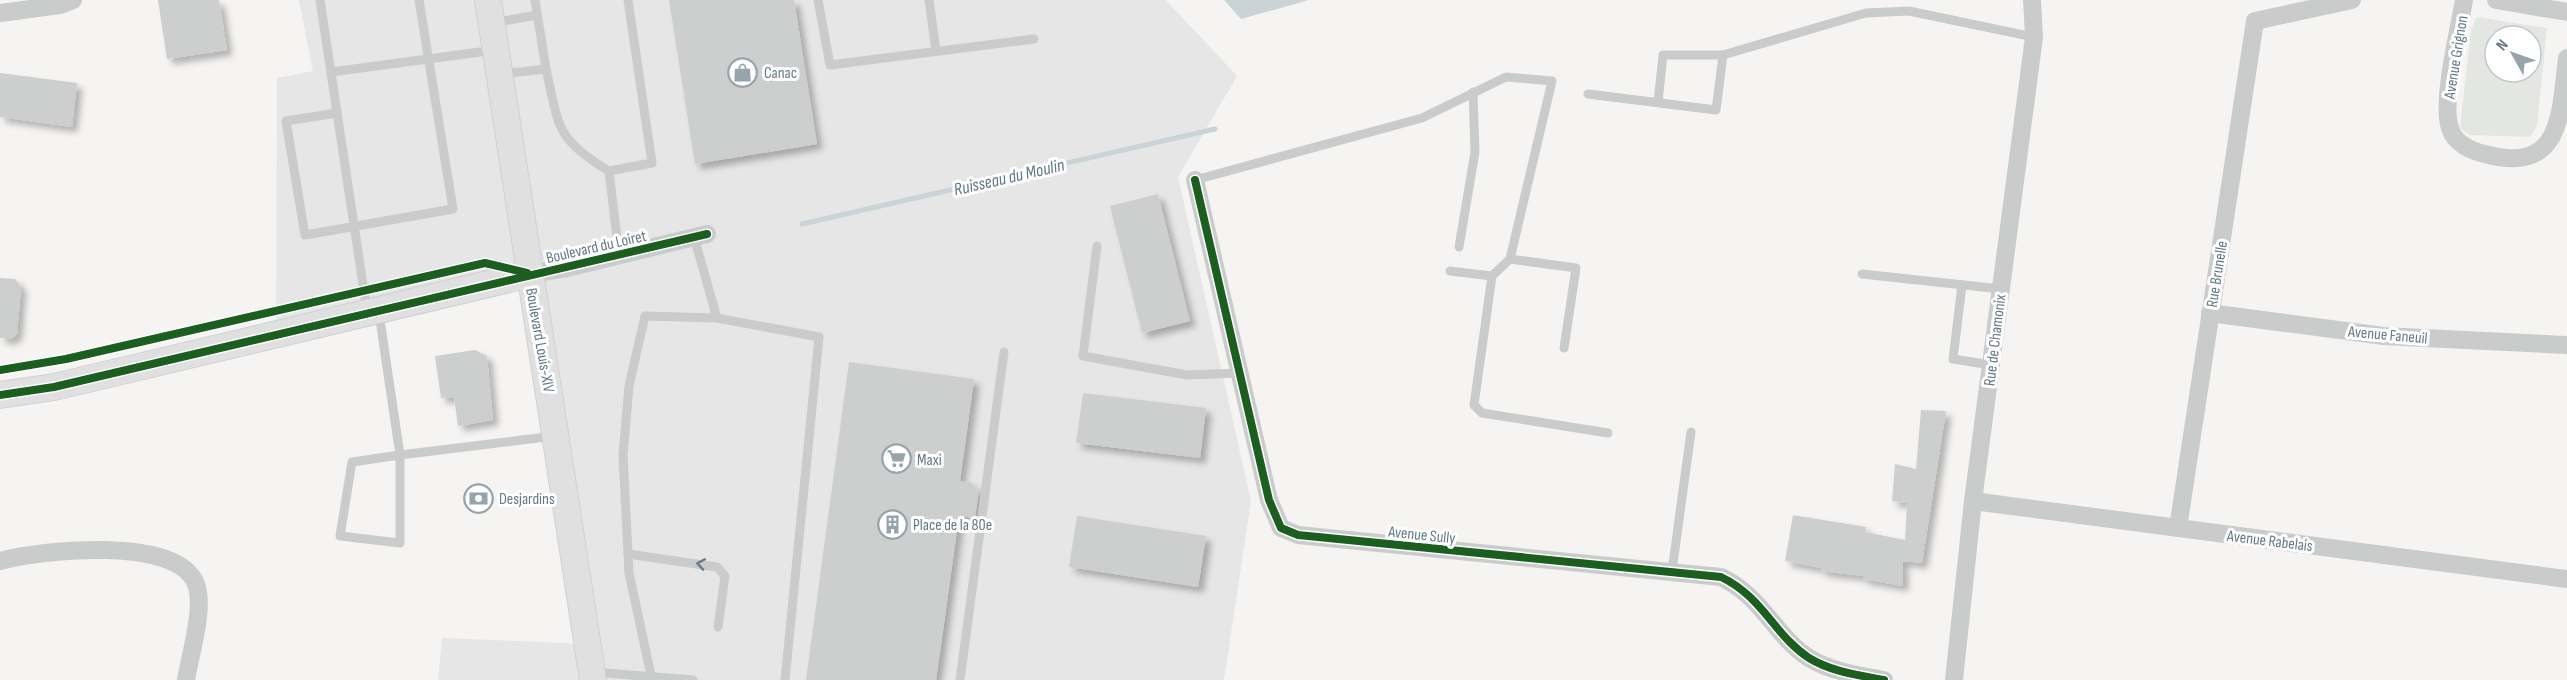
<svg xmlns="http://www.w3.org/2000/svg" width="2567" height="680" font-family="'Sofia Sans Condensed',sans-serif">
  <defs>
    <filter id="shadow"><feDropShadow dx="5.5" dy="5.5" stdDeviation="3" flood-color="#0004"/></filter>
  </defs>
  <rect width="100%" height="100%" fill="#f5f4f3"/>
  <polygon fill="#e5e6e5" points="299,0 1166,0 1237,76 1178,177 1251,501 1224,680 438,680 442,638 567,643 588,646 530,275 276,336 277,78 313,71"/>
  <path fill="#e4e7e1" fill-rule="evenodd" d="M2477,17L2547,28L2537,126L2530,137L2469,135L2460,128L2471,29ZM2495,36H2531V72H2495Z"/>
  <polygon fill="#cad4d6" points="1224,0 1309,0 1241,19"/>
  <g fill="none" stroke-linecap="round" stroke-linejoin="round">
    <polyline stroke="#cad4d6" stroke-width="5" points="802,224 1215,129"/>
  </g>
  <g fill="#cdcece" filter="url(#shadow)">
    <polygon points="158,0 219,0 227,50 167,59"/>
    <polygon points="669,0 794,0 817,144 695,164"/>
    <polygon points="0,73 77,83 72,127 0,117"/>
    <polygon points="1158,194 1190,321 1142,333 1110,206"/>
    <polygon points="0,278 15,279 21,287 17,334 11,339 0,338"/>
    <polygon points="475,350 487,356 493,420 458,426 454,397 441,398 435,356"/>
    <polygon points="849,362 974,379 960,481 972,482 972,487 979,488 975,518 959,516 936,680 806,680"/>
    <polygon points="1083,393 1206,408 1200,458 1076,443"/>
    <polygon points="1921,410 1946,411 1922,563 1903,561 1903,586 1863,579 1863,576 1821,571 1822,568 1785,561 1793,515 1866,527 1865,532 1905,540 1907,503 1892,501 1895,464 1916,469"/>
    <polygon points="1077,516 1206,536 1198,587 1069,567"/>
  </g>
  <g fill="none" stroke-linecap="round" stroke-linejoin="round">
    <defs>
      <g id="secondary">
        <polyline points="488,0 593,680"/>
        <polyline points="0,395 54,387 530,274"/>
      </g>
    </defs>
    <use href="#secondary" stroke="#d0d2d2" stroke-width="28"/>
    <g stroke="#cacccc" stroke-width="9">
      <polyline points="320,0 367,311"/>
      <polyline points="818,0 830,65 1034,39"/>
      <polyline points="929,0 936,51"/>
      <polyline points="492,23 537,15"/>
      <path d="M546,69C559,126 555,139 609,171"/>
      <polyline points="331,72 495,50"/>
      <polyline points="502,74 546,69 535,0"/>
      <polyline points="1588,94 1716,110 1723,55 1866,13 1909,11 2034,37"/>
      <polyline points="1658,102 1663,55 1723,55"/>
      <polyline points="337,113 286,121 305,235 453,209 419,0"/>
      <polyline points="1195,180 1422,118 1506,77 1552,81 1510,259 1492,276 1474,405 1482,413 1608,433"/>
      <polyline points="694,237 717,318 819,337 785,680"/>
      <polyline points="1097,246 1083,356 1187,375 1240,373"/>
      <polyline points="1459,247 1475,152 1473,92"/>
      <polyline points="619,255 609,171 652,163 628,0"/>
      <polyline points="1510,259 1576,268 1564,348"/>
      <polyline points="1450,271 1492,276"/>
      <polyline points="1862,274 2001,289"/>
      <polyline points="1962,285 1953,359 1991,365"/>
      <polyline points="379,313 400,455 554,436"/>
      <polygon points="400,455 400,543 340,536 352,462"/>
      <polyline points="628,554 717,567 725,576 718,627"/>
      <polyline points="1672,571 1691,432"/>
      <polyline points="593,672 693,680"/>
      <polyline points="652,680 629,573 623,455 629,386 645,316 717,318"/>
      <polyline points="960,680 1004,352"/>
    </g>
    <g stroke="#cacccc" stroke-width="18">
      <path d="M2464,0C2459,30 2441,102 2450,128C2454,143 2471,151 2485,154C2562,175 2560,115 2567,58"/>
      <polyline points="2496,0 2567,12"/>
      <polyline points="0,13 60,5 73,0"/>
      <path d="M1195,180L1269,500L1281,528L1298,535L1721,577C1763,597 1774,635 1809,658C1832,672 1858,675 1884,680"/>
      <polyline points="530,274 567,268 707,234"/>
      <polyline points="2210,313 2384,336 2567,345"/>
      <polyline points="1973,501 2567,579"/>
      <polyline points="2178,528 2255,21 2352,0"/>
      <path d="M0,561C40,550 177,535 196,584C205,608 190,655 186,680"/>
      <polyline points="1954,680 1973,501 2034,37 2032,0"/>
    </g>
    <use href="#secondary" stroke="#dfe0df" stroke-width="26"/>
    <defs>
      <g id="cycleway">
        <path d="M1195,180L1269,500L1281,528L1298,535L1721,577C1763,597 1774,635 1809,658C1832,672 1858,675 1884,680"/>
        <polyline points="0,370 66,359 485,263 527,273"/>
        <polyline points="0,395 54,387 707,234"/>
      </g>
    </defs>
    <use href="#cycleway" stroke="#fff" stroke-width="11"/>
    <use href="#cycleway" stroke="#1b5e20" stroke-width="8"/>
  </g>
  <defs><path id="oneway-chevron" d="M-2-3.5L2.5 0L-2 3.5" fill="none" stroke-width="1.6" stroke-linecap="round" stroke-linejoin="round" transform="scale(1.5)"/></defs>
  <use stroke="#687d88" href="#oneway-chevron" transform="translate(701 564) rotate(-171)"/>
  <defs>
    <symbol id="shop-ring" viewBox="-11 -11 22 22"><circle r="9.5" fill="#fff" stroke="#96a4ab" stroke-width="1.5"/><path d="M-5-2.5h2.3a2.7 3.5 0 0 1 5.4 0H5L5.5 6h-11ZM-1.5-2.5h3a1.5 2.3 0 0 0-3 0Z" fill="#96a4ab"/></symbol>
    <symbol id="supermarket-ring" viewBox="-11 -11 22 22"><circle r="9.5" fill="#fff" stroke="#96a4ab" stroke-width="1.5"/><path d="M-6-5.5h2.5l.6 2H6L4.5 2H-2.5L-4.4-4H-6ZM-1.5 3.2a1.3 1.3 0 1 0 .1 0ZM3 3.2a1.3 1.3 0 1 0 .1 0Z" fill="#96a4ab"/></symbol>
    <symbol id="bank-ring" viewBox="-11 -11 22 22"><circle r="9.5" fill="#fff" stroke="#96a4ab" stroke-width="1.5"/><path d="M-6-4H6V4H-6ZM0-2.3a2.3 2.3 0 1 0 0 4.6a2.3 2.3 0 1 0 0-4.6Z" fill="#96a4ab"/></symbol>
    <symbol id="building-ring" viewBox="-11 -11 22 22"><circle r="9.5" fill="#fff" stroke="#96a4ab" stroke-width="1.5"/><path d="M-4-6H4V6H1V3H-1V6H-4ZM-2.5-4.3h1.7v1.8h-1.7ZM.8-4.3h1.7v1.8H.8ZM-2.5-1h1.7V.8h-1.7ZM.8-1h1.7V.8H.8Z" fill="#96a4ab"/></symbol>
  </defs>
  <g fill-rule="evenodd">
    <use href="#shop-ring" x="726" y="56" width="33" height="33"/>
    <use href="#supermarket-ring" x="880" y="442" width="33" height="33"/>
    <use href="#bank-ring" x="462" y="482" width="33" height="33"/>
    <use href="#building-ring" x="876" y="508" width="33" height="33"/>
  </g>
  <g text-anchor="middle" stroke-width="6" stroke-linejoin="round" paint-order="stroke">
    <g font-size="16" fill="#637984" stroke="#fff">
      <text transform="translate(2455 57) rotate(-81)" y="6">Avenue Grignon</text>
      <text transform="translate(596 246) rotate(-13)" y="6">Boulevard du Loiret</text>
      <text transform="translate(2216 274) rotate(-81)" y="6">Rue Brunelle</text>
      <text transform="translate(2388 334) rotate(5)" y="6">Avenue Faneuil</text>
      <text transform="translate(541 340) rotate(80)" y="6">Boulevard Louis-XIV</text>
      <text transform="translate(1994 340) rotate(-83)" y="6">Rue de Chamonix</text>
      <text transform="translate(1422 534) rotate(6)" y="6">Avenue Sully</text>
      <text transform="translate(2270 540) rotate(7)" y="6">Avenue Rabelais</text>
    </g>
    <g font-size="16" fill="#637984" stroke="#fff" text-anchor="start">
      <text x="764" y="78">Canac</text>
      <text x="917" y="465">Maxi</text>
      <text x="499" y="504">Desjardins</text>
      <text x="913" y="530">Place de la 80e</text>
    </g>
    <g font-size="18" font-style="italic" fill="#5f7b81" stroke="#fff">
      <text transform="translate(1009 177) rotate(-13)" y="6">Ruisseau du Moulin</text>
    </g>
  </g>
  <g transform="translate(2513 54) rotate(310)"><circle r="28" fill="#ffffff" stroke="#c1c9ce" stroke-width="1.5"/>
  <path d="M0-4.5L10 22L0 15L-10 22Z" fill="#96a4ab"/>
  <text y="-9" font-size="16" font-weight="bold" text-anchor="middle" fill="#637984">N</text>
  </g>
</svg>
